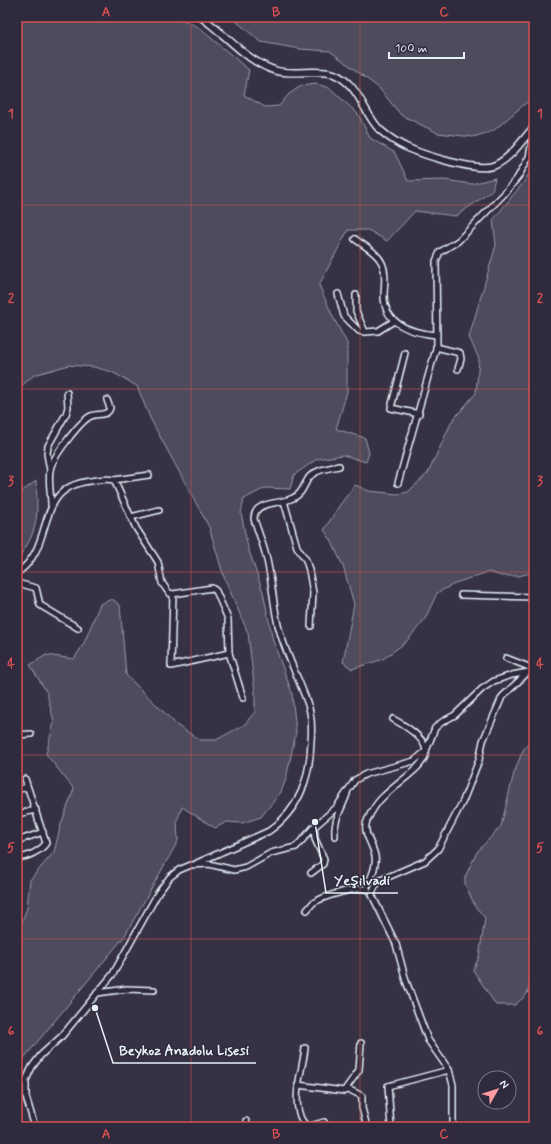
<svg xmlns="http://www.w3.org/2000/svg" width="551" height="1144" font-family="Mynerve,sans-serif">
  <rect width="100%" height="100%" fill="#363244"/>
  <filter id="ink" filterUnits="userSpaceOnUse"><feTurbulence type="fractalNoise" baseFrequency=".025" numOctaves="2"/><feDisplacementMap in="SourceGraphic" scale="8" xChannelSelector="R" yChannelSelector="G"/><feConvolveMatrix kernelMatrix="1 2 1 2 8 2 1 2 1" color-interpolation-filters="sRGB"/></filter>
  <g filter="url(#ink)">
    <g fill="#4d4b5c" stroke="#9a9eaa">
      <polygon points="17,17 177,17 198,27 249,70 244,95 265,107 279,106 289,94 301,86 316,84 330,88 358,114 370,138 395,153 408,181 445,180 471,184 495,178 492,191 456,216 415,211 387,241 368,230 348,230 319,285 333,317 347,343 347,392 336,429 365,438 369,453 366,462 343,455 317,459 294,475 290,489 265,488 244,499 241,513 248,548 263,592 273,641 292,693 296,732 286,779 281,792 261,817 242,823 227,822 215,828 182,807 177,821 178,841 124,937 24,1058 17,1076 17,935 27,908 30,880 54,852 61,824 74,789 46,754 54,722 47,693 30,665 46,655 74,659 84,643 100,604 112,599 120,605 126,675 178,726 200,740 216,740 244,725 255,712 255,692 248,633 224,577 209,527 150,418 137,386 112,372 94,367 69,365 34,375 17,390"/>
      <polygon points="231,17 529,17 529,22 534,24 534,96 493,131 473,137 438,133 401,115 379,88 330,51 300,49 261,42"/>
      <polygon points="534,166 534,572 519,576 502,576 488,572 458,582 437,593 425,619 406,642 383,659 352,669 343,662 354,604 343,566 331,540 324,530 339,506 355,485 369,491 398,494 408,492 428,473 452,421 476,393 479,359 469,337 496,245 493,220 523,183"/>
      <path d="M36,481C38,516 39,531 17,560V495Z"/>
      <polygon points="534,737 534,970 527,994 515,1005 496,1005 473,970 479,957 485,918 475,906 465,884 465,877 477,852 501,826 514,773 523,750"/>
    </g>
    <g fill="none" stroke-linecap="round" stroke-linejoin="round">
      <defs>
        <g id="minor">
          <path d="M355,239C364,246 377,252 382,263C387,274 384,285 384,296C384,325 413,333 437,335"/>
          <polyline points="338,294 344,316 359,331 365,332 378,331 394,321"/>
          <polyline points="356,295 356,311 365,332"/>
          <polyline points="436,347 460,353 461,359 458,369"/>
          <polyline points="405,353 391,408 419,414"/>
          <polyline points="50,470 47,454 48,446 66,414 68,407 67,393"/>
          <polyline points="114,480 149,475"/>
          <polyline points="398,483 437,345 436,261 440,252 458,241 504,194 518,177 529,157 534,131"/>
          <polyline points="284,501 297,547 306,560 309,570 313,593 311,626"/>
          <path d="M51,505C51,494 48,481 50,470C52,458 80,421 91,416C98,413 107,417 110,408L107,400"/>
          <polyline points="131,517 159,510"/>
          <path d="M17,573C57,546 32,488 90,481C98,480 105,478 114,480L136,528L158,562L162,583L169,593L173,594L212,588L216,591L228,619L229,653L171,666L173,594"/>
          <polyline points="17,583 36,588 40,605 78,628"/>
          <polyline points="461,595 534,597"/>
          <polyline points="229,653 243,698"/>
          <polyline points="506,658 534,669"/>
          <polyline points="17,735 31,734"/>
          <polyline points="17,790 27,787"/>
          <polyline points="17,814 36,810"/>
          <path d="M335,836C333,820 342,809 347,794"/>
          <polyline points="17,841 43,832"/>
          <path d="M17,857C25,859 42,850 46,843L25,779"/>
          <path d="M197,863L269,831C300,809 310,778 311,741C312,729 312,714 307,702C298,676 285,653 278,625C273,603 272,579 266,556C263,544 258,531 254,519C254,500 280,505 293,498C302,494 303,487 308,479C313,470 329,468 339,466"/>
          <polyline points="311,873 323,864 324,859 315,839 314,827"/>
          <path d="M366,889C370,879 377,867 375,856C373,844 362,833 367,821C370,813 378,801 384,796C416,766 455,753 393,719"/>
          <path d="M307,910C309,908 311,905 313,903C322,897 359,885 368,890"/>
          <polyline points="97,993 127,989 154,990"/>
          <path d="M305,1048C303,1069 292,1095 300,1116C301,1120 305,1124 307,1127"/>
          <path d="M449,1070L428,1040L406,981L396,944L372,895C373,888 376,884 381,880L425,861L438,849L463,801L479,760L483,741L502,697L527,673"/>
          <polyline points="298,1085 344,1091 350,1090 362,1096 362,1108 367,1127"/>
          <polyline points="344,1091 359,1070 361,1043"/>
          <polyline points="246,1121 248,1127"/>
          <polyline points="35,1127 26,1097 26,1080 32,1067 41,1055 62,1036 113,974 158,893 170,877 179,870 191,865 209,864 234,870 246,867 271,853 296,847 314,827 336,808 355,780 366,774 414,761 426,751 435,728 442,722 455,715 482,689 494,681 512,675 534,671"/>
          <polyline points="307,1127 324,1122"/>
          <polyline points="391,1127 388,1086 449,1070 453,1085 453,1127"/>
        </g>
        <path id="major" d="M201,17C226,34 246,62 277,71C292,75 320,69 334,74C360,85 363,113 380,130C387,136 399,144 408,148C424,155 477,172 493,166C510,160 522,140 534,127"/>
      </defs>
      <use href="#minor" stroke="#e8f1f8" stroke-width="8"/>
      <use href="#major" stroke="#e8f1f8" stroke-width="9"/>
      <use href="#minor" stroke="#2f2a3d" stroke-width="5"/>
      <use href="#major" stroke="#2f2a3d" stroke-width="6"/>
    </g>
  </g>
  <path fill="none" stroke="#da5052" stroke-width="1" stroke-opacity="0.55" d="M191,17V1127M360,17V1127M17,205H534M17,389H534M17,572H534M17,755H534M17,939H534"/>
  <path fill="none" stroke="#e8f1f8" stroke-width="1.5" d="M315 822L326 893H398M95 1008L113 1063H256"/>
  <g fill="#e8f1f8" stroke="#2f2a3d" stroke-width="1.5">
    <circle cx="315" cy="822" r="4"/>
    <circle cx="95" cy="1008" r="4"/>
  </g>
  <g font-size="14" text-anchor="middle" font-weight="bold" fill="#e8f1f8" stroke="#2f2a3d" stroke-width="3" stroke-linejoin="round" paint-order="stroke">
    <text x="362" y="885">Yeşilvadi</text>
    <text x="184" y="1055">Beykoz Anadolu Lisesi</text>
  </g>
  <rect width="551" height="1144" fill="none" stroke="#2f2a3d" stroke-width="44"/>
  <g transform="translate(497 1090) rotate(51)"><circle r="19" fill="#2f2a3d" stroke="#797a88"/>
  <path d="M0-3L7 15L0 10L-7 15Z" fill="#ff9aa2"/>
  <text y="-6" font-size="11" font-weight="bold" text-anchor="middle" fill="#e8f1f8">N</text>
  </g>
  <path d="M389 52v6h75v-6" fill="none" stroke="#e8f1f8" stroke-width="2"/>
  <text x="395" y="52" font-size="12" fill="#e8f1f8" stroke="#2f2a3d" stroke-width="3" paint-order="stroke">100 m</text>
  <rect x="22" y="22" width="507" height="1100" fill="none" stroke="#da5052" stroke-width="1.5"/>
  <g font-size="13" text-anchor="middle" font-weight="bold" fill="#da5052">
    <text x="106" y="16">A</text>
    <text x="276" y="16">B</text>
    <text x="444" y="16">C</text>
    <text x="11" y="118">1</text>
    <text x="540" y="118">1</text>
    <text x="11" y="302">2</text>
    <text x="540" y="302">2</text>
    <text x="11" y="485">3</text>
    <text x="540" y="485">3</text>
    <text x="11" y="668">4</text>
    <text x="540" y="668">4</text>
    <text x="11" y="852">5</text>
    <text x="540" y="852">5</text>
    <text x="11" y="1035">6</text>
    <text x="540" y="1035">6</text>
    <text x="106" y="1138">A</text>
    <text x="276" y="1138">B</text>
    <text x="444" y="1138">C</text>
  </g>
</svg>
